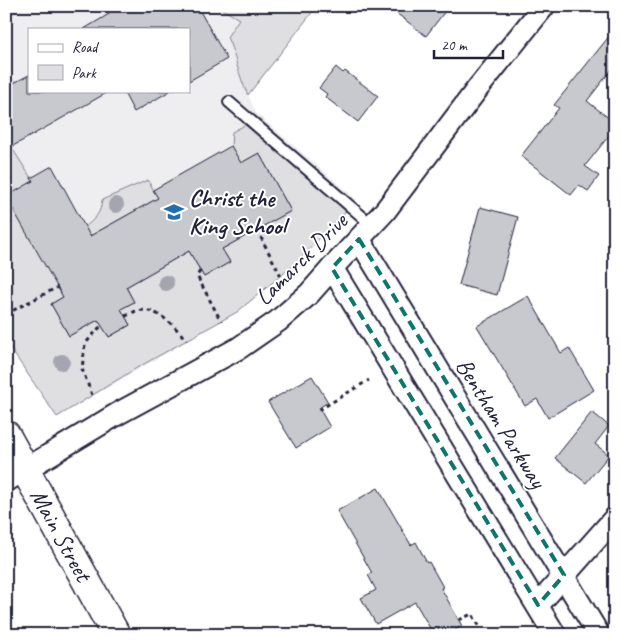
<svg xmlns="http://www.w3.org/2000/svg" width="621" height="641" font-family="Caveat,sans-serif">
  <rect width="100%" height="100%" fill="#fff"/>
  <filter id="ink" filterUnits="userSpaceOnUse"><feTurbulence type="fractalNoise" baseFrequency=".02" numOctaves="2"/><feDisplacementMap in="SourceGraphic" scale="10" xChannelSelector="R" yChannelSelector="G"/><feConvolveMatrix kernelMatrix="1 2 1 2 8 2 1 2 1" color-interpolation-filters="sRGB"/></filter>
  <g filter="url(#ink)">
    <path fill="#eeeef1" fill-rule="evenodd" d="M6,6H317L248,95L256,113L357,200L346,211L270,146L344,213L295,264L237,312L57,417L6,342ZM29,29H189V91H29Z"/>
    <g fill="#dfdfe2" stroke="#80808e">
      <path d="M217,6H317L248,95C238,75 236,56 227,37L239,19Z"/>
      <polygon points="245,125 346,211 295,264 237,312 135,369 57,417 6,342 6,151 12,148 33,181 63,297 51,304 69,336 98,320 109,337 130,325 121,309 134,302 126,287 189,251 204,277 230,262 222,249 291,211 259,153 241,163 231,146 232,132"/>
      <path d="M148,180L158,198L90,236L85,227C95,219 101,213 102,200Z"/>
    </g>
    <g fill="#c8c8cf" stroke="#22223b">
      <polygon points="104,6 197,6 227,59 189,81 189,29 84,29 109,14"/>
      <polygon points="387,6 449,6 426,36"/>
      <polygon points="615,29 615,65 587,101 615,123 615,128 585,166 599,176 588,191 579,185 571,195 521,156 559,108 554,105"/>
      <polygon points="336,67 343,73 345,71 378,96 358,122 325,97 327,94 319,88"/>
      <polygon points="29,75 29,91 110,91 6,150 6,87"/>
      <polygon points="123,91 170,91 134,112"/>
      <polygon points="231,146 241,163 259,153 291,211 222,249 230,262 204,277 189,251 126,287 134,302 121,309 130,325 109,337 98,320 69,336 51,304 63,297 6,197 33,181 31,178 52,166 90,236 158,198 153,190"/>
      <polygon points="480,207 518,217 497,295 459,285"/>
      <polygon points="528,296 561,353 569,348 594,390 548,418 537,399 525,406 477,326"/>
      <polygon points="312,376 328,402 319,408 330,427 296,448 268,402"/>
      <polygon points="592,412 609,426 595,444 609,455 586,483 555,458"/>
      <polygon points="378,488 411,545 416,542 427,563 429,562 443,587 441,588 462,626 447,635 434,635 415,602 376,624 361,598 376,590 368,575 372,573 337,511"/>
    </g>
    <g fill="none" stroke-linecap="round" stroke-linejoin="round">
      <defs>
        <polyline id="lane" points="229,102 372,225"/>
        <g id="street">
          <polyline points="359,239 599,635"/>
          <polyline points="332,268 555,635"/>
          <polyline points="6,481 119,413 239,348 278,321 309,294 332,268 385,211 478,88 544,6"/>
          <polyline points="538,605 615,518"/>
        </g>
        <g id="primary">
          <path id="s1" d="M6,435L116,635"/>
        </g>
      </defs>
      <use href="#lane" stroke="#22223b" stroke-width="14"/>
      <use href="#street" stroke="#22223b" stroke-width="25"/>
      <use href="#primary" stroke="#22223b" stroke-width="31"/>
      <g stroke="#22223b" stroke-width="3" stroke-dasharray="4 4" stroke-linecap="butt">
        <polyline points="257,230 281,276"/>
        <polyline points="200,271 197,276 221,321"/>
        <polyline points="6,314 58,287"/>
        <path d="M125,316C129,315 133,312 136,311C156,306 175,326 186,340"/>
        <polyline points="92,395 82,369 85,344 99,328 102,327"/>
        <polyline points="319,410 369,380"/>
        <polyline points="459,620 472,614 480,627"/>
      </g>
      <use href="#lane" stroke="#fff" stroke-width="10"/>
      <use href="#street" stroke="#fff" stroke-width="21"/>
      <use href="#primary" stroke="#fff" stroke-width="28"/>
    </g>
    <g fill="#a5a5af">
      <circle cx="116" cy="205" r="8"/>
      <circle cx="166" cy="283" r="8"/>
      <circle cx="62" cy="362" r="8"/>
    </g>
  </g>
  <path fill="none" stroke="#0f766e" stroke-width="4" stroke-dasharray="10 6" stroke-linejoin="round" d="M359,239L564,575L538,605L332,268Z"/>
  <defs>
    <symbol id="school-bare" viewBox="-9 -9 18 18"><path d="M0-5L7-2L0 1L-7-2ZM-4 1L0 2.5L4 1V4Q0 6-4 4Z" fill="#1f6fb2" stroke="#fff" stroke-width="2.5" paint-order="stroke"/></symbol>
  </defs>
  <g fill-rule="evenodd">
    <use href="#school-bare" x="160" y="198" width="28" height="28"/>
  </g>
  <g text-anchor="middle" stroke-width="4" stroke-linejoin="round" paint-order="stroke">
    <g font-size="24" font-weight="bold" fill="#22223b" stroke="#fff" text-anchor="start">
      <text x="189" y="206">Christ the<tspan x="189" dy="28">King School</tspan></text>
    </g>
    <g font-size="24" fill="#22223b" stroke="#fff">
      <text transform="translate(301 259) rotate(-45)" y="8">Lamarck Drive</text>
      <text transform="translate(501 423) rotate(58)" y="8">Bentham Parkway</text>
      <text dy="8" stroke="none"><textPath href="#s1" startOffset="114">Main Street</textPath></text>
    </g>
  </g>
  <rect width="621" height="641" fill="none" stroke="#fff" stroke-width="25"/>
  <rect x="12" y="12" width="596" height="616" fill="none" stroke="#22223b" stroke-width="2" filter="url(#ink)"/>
  <rect x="28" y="28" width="162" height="65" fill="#ffffff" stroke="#a7a7b1"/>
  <rect x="38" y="44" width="25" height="8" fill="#ffffff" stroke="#a7a7b1"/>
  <text x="72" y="52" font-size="15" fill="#22223b">Road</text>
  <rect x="38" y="65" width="25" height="15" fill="#dfdfe2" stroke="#a7a7b1"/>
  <text x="72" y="78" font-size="15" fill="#22223b">Park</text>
  <path d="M434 50v8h69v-8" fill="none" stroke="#22223b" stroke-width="2.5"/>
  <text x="441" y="50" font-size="15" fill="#22223b" stroke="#ffffff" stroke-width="4" paint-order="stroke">20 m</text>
</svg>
